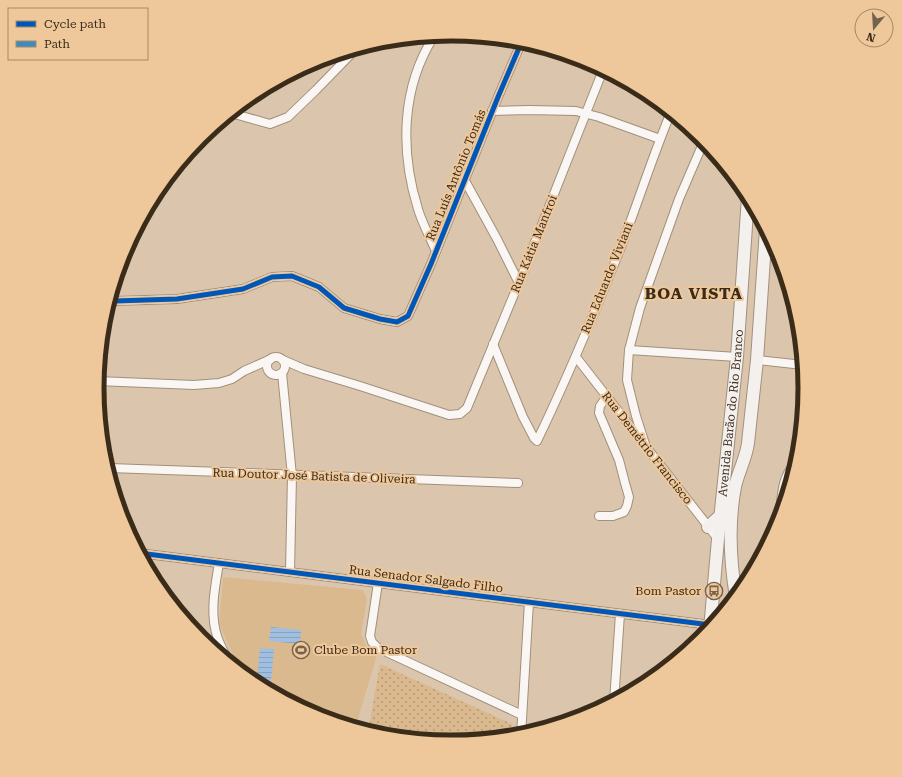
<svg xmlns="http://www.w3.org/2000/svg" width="902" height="777" font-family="'Roboto Serif',serif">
  <defs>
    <pattern id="grass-dots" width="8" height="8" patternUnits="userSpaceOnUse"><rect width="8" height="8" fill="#dbb98f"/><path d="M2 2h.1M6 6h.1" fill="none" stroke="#b39774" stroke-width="1.8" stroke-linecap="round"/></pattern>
    <pattern id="water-rules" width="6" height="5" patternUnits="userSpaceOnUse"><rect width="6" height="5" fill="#a0bedf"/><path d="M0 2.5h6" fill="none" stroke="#8ba3bf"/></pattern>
  </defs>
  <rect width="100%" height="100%" fill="#dbc6ad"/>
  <polygon fill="url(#grass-dots)" points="380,664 512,724 511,737 451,743 382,736 368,732"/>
  <polygon fill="#dbb98f" points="223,577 363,590 367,599 361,634 366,645 377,655 357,722 344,721 324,716 306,706 287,701 257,685 234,657 219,624"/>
  <g fill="url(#water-rules)">
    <polygon points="271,627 301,630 300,644 269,641"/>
    <polygon points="260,648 274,649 271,681 257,679"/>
  </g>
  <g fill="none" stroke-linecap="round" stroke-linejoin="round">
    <defs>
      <g id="minor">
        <path d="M434,36C401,88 400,151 418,209C422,223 430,237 436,251"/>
        <polyline points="492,111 529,110 576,111 599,117 660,139"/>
        <polyline points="231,113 270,124 288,117 316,90 356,49"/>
        <polyline points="464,179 497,239 519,283"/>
        <polyline points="109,300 115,301 177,299 243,289 272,277 292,276 319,287 344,308 380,319 397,322 408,316 431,264 498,97 522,41"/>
        <path d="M493,344L523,417L534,438L537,441C566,381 592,319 617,257C636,209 651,160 671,112"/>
        <polyline points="629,350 737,357"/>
        <circle cx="276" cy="366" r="9"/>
        <polyline points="576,357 718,539"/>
        <polyline points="283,360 304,369 360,386 449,415 460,414 467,408 522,275 603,70"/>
        <polyline points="757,360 803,365"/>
        <polyline points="282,373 292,476 290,572"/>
        <polyline points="97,381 194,385 219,383 232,379 244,371 271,359"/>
        <polyline points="646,447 636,416 627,380 629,350 640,308 679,199 704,141"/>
        <polyline points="110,468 518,483"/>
        <polyline points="599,516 613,516 624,512 627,506 629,497 625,483 619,460 599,413 600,406 607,396"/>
        <polyline points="139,553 711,625"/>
        <path d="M219,563C215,587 209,615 218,639C221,647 226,656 231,664"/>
        <polyline points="378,583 370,636 372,642 378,648 522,715"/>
        <polyline points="614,702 620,614"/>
        <polyline points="521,736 529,602"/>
      </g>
      <g id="secondary">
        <path d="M782,511C784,496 784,477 796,466"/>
        <polyline points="708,527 720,516"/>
        <path d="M736,597C730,561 728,524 735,487C738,472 746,459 748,443L757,360L766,229"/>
        <path id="s1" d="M710,629L718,539L737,357L748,197"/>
      </g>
    </defs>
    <use href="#minor" stroke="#a0907d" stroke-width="10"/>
    <use href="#secondary" stroke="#a0907d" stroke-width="14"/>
    <use href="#minor" stroke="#faf6f3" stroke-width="8"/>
    <use href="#secondary" stroke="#f4f0ee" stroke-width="12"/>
    <polyline stroke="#3e8abe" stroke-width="4" stroke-dasharray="8 4" stroke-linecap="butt" points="151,201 161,206"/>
    <defs>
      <g id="cycleway">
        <polyline points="109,300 115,301 177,299 243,289 272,277 292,276 319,287 344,308 380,319 397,322 408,316 431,264 498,97 522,41"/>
        <polyline points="139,553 711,625"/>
      </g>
    </defs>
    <use href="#cycleway" stroke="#eec79a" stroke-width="8"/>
    <use href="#cycleway" stroke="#0057b8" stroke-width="5"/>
  </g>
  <defs>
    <symbol id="bus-ring" viewBox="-11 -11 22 22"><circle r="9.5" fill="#eec79a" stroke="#73624d" stroke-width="1.5"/><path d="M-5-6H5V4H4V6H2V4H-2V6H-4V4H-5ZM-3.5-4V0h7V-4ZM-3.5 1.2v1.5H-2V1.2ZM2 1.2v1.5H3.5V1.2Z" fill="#73624d"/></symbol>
    <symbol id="stadium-ring" viewBox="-11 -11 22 22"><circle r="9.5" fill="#eec79a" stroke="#73624d" stroke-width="1.5"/><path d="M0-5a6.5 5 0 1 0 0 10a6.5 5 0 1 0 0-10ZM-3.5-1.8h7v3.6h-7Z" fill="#73624d"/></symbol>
  </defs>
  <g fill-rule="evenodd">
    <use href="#bus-ring" x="704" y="581" width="20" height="20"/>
    <use href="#stadium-ring" x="291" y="640" width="20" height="20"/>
  </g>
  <g text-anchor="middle" stroke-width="4" stroke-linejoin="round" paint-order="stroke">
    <g font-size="12" fill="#3b2c1a" stroke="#eec79a">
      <text transform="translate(456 175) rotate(-68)" y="4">Rua Luís Antônio Tomás</text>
      <text transform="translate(534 244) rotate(-68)" y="4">Rua Kátia Manfroi</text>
      <text transform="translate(607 278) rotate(-68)" y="4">Rua Eduardo Viviani</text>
      <text dy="4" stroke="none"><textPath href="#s1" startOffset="217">Avenida Barão do Rio Branco</textPath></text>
      <text transform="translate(647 448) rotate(52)" y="4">Rua Demétrio Francisco</text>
      <text transform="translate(314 476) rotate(2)" y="4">Rua Doutor José Batista de Oliveira</text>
      <text transform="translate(426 579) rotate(7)" y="4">Rua Senador Salgado Filho</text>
    </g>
    <g font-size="12" fill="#3b2c1a" stroke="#eec79a" text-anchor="end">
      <text x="701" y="595">Bom Pastor</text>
      <text x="314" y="654" text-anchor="start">Clube Bom Pastor</text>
    </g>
    <g font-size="16" font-weight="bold" letter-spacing="1" fill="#3b2c1a" stroke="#eec79a">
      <text x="694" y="299">BOA VISTA</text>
    </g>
  </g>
  <path d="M0 0H902V777H0ZM104 388a347 347 0 1 1 694 0a347 347 0 1 1-694 0Z" fill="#eec79a" fill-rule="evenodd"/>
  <path fill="none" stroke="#3b2c1a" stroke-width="5" d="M104 388a347 347 0 1 1 694 0a347 347 0 1 1-694 0Z"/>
  <rect x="8" y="8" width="140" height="52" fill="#eec79a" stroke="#a68967"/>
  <rect x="16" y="21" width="20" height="6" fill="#0057b8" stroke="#a68967"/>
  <text x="44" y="28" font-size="12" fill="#3b2c1a">Cycle path</text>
  <rect x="16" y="41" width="20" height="6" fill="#3e8abe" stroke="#a68967"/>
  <text x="44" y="48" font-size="12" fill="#3b2c1a">Path</text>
  <g transform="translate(874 28) rotate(198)"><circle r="19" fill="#eec79a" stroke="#a68967"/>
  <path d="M0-3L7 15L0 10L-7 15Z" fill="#73624d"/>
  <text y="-6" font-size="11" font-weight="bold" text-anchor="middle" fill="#3b2c1a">N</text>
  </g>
</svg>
